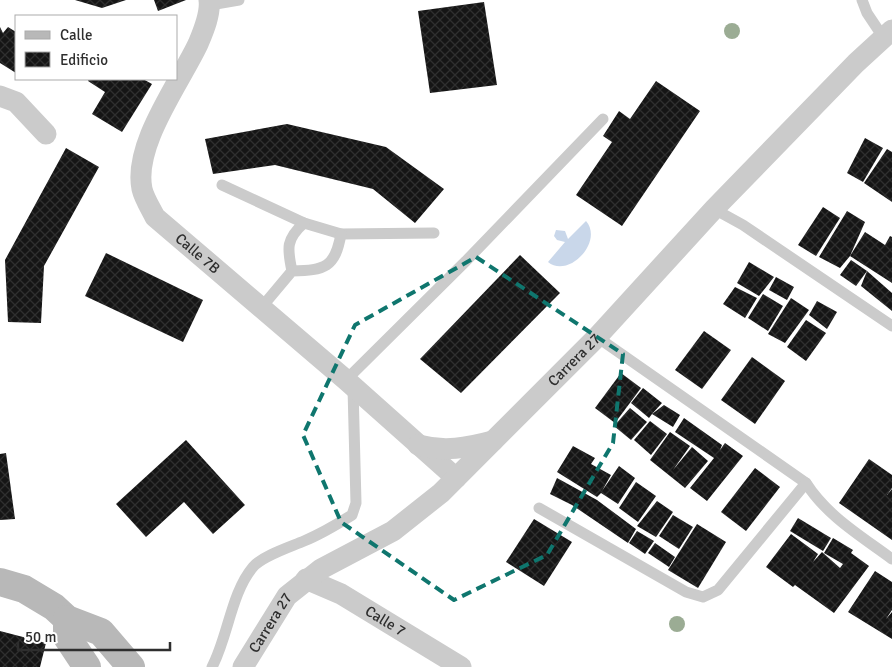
<svg xmlns="http://www.w3.org/2000/svg" width="892" height="667" font-family="Signika,sans-serif">
  <defs>
    <pattern id="building-cross-hatch" width="8" height="8" patternUnits="userSpaceOnUse" patternTransform="scale(1.25)"><rect width="8" height="8" fill="#151515"/><path d="M0 0l8 8M0 8l8-8" fill="none" stroke="#2f2f2f"/></pattern>
  </defs>
  <rect width="100%" height="100%" fill="#fff"/>
  <path fill="#c9d7ea" d="M586,221C604,242 568,279 548,262L565,242L557,240L554,236L556,230L565,231L568,239Z"/>
  <g fill="url(#building-cross-hatch)">
    <polygon points="75,0 126,0 102,8"/>
    <polygon points="154,0 186,0 158,11"/>
    <polygon points="484,2 497,85 430,93 418,11"/>
    <polygon points="0,27 3,33 8,27 16,32 16,73 0,63"/>
    <polygon points="89,79 143,79 152,84 122,132 92,114 105,92 88,81"/>
    <polygon points="656,81 700,111 622,226 576,195 612,142 603,136 619,111 630,119"/>
    <polygon points="287,124 386,147 444,189 415,223 373,189 275,165 213,174 205,139"/>
    <polygon points="865,138 883,148 863,182 847,173"/>
    <polygon points="66,148 99,167 44,266 41,323 8,322 5,260"/>
    <polygon points="887,149 892,152 892,202 864,183"/>
    <polygon points="823,207 840,218 816,256 798,245"/>
    <polygon points="847,211 865,222 850,256 865,232 885,245 890,236 892,237 892,283 850,256 840,268 819,257"/>
    <polygon points="106,253 203,300 183,342 85,296"/>
    <polygon points="520,255 560,293 461,393 420,359"/>
    <polygon points="851,260 867,271 856,286 840,275"/>
    <polygon points="749,262 774,277 759,296 737,283"/>
    <polygon points="867,271 892,293 892,311 861,286"/>
    <polygon points="776,277 794,287 787,300 769,290"/>
    <polygon points="735,287 757,298 745,318 723,304"/>
    <polygon points="763,294 783,306 768,331 748,318"/>
    <polygon points="791,298 809,310 785,343 768,334"/>
    <polygon points="817,301 837,312 827,329 809,315"/>
    <polygon points="806,320 826,333 806,361 787,347"/>
    <polygon points="704,331 731,350 702,389 675,370"/>
    <polygon points="752,357 785,381 755,424 721,400"/>
    <polygon points="621,373 641,388 615,423 595,408"/>
    <polygon points="643,388 662,403 652,414 664,405 680,415 673,427 652,414 649,418 631,403"/>
    <polygon points="630,408 647,422 631,440 614,426"/>
    <polygon points="684,418 722,445 720,450 725,443 743,456 707,501 690,488 714,458 675,432"/>
    <polygon points="650,421 667,434 651,455 634,440"/>
    <polygon points="670,432 690,446 673,470 692,447 708,461 685,488 650,460"/>
    <polygon points="186,440 245,505 213,534 184,502 146,537 116,504"/>
    <polygon points="573,446 595,458 591,464 611,475 602,491 619,466 635,478 618,504 601,493 597,497 557,472"/>
    <polygon points="6,453 15,519 0,520 0,454"/>
    <polygon points="869,459 892,475 892,488 887,495 892,489 892,540 839,503"/>
    <polygon points="755,468 780,487 746,531 721,512"/>
    <polygon points="557,478 597,500 636,529 628,543 572,505 550,494"/>
    <polygon points="636,482 656,496 638,522 619,508"/>
    <polygon points="657,501 673,512 656,537 637,526"/>
    <polygon points="673,515 693,527 679,549 659,536"/>
    <polygon points="798,518 831,538 823,551 790,531"/>
    <polygon points="534,519 572,542 544,586 506,562"/>
    <polygon points="697,524 726,542 698,588 668,570"/>
    <polygon points="637,531 654,541 645,554 629,543"/>
    <polygon points="791,534 818,554 813,562 822,552 840,568 843,564 824,553 833,538 853,550 851,553 869,566 834,613 795,585 793,587 766,567"/>
    <polygon points="655,543 675,557 669,567 648,553"/>
    <polygon points="875,571 892,582 892,610 886,619 892,612 892,639 848,612"/>
    <polygon points="0,631 46,643 40,667 0,667"/>
  </g>
  <g fill="none" stroke-linecap="round" stroke-linejoin="round">
    <g stroke="#cbcbcb" stroke-width="11">
      <polyline points="862,0 867,13 883,37"/>
      <polyline points="210,5 239,0"/>
      <polyline points="222,185 304,223 341,234 434,233"/>
      <polyline points="714,209 743,225 892,326"/>
      <path d="M292,271C287,248 286,239 304,223"/>
      <path d="M261,308L292,271C325,270 335,268 341,234"/>
      <path d="M597,337L806,483C827,516 861,536 892,559"/>
      <polyline points="346,380 466,261 603,119"/>
      <polyline points="539,508 686,592 703,597 718,590 806,483"/>
      <path d="M212,667C228,637 231,593 253,567C262,556 290,547 304,541C321,534 336,525 352,515L356,503L353,388"/>
    </g>
    <g stroke="#cbcbcb" stroke-width="21">
      <path id="s1" d="M209,0C211,14 203,32 198,44C179,84 133,145 142,189C144,198 151,209 155,217L346,380L456,478"/>
      <polyline points="0,96 16,102 46,134"/>
      <path d="M418,445C444,452 467,448 493,441"/>
      <path id="s2" d="M306,579L341,594L461,667"/>
      <path id="s3" d="M243,667L287,596L321,569L393,531L441,493L597,337L714,209L856,63L892,30"/>
    </g>
    <g stroke="#b8b8b8" stroke-width="28">
      <polyline points="0,582 24,589 54,607 67,619 101,632 131,667"/>
      <polyline points="67,619 67,637 87,667"/>
    </g>
  </g>
  <g fill="#9bac94">
    <circle cx="732" cy="31" r="8"/>
    <circle cx="677" cy="624" r="8"/>
  </g>
  <path fill="none" stroke="#0f766e" stroke-width="4" stroke-dasharray="10 6" stroke-linejoin="round" d="M476,257L623,354L613,443L547,555L454,600L341,522L303,435L355,325Z"/>
  <g text-anchor="middle" stroke-width="5" stroke-linejoin="round" paint-order="stroke">
    <g font-size="15" fill="#2e2e2e" stroke="#fff">
      <text dy="5" stroke="none"><textPath href="#s1" startOffset="291">Calle 7B</textPath></text>
      <text dy="5" stroke="none"><textPath href="#s3" startOffset="458">Carrera 27</textPath></text>
      <text dy="5" stroke="none"><textPath href="#s2" startOffset="90">Calle 7</textPath></text>
      <text dy="5" stroke="none"><textPath href="#s3" startOffset="52">Carrera 27</textPath></text>
    </g>
  </g>
  <rect x="15" y="15" width="162" height="65" fill="#ffffff" stroke="#ababab"/>
  <rect x="25" y="31" width="25" height="8" fill="#b8b8b8" stroke="#ababab"/>
  <text x="60" y="40" font-size="15" fill="#2e2e2e">Calle</text>
  <rect x="25" y="52" width="25" height="15" fill="url(#building-cross-hatch)" stroke="#ababab"/>
  <text x="60" y="65" font-size="15" fill="#2e2e2e">Edificio</text>
  <path d="M18 642v8h152v-8" fill="none" stroke="#2e2e2e" stroke-width="2.5"/>
  <text x="25" y="642" font-size="15" fill="#2e2e2e" stroke="#ffffff" stroke-width="4" paint-order="stroke">50 m</text>
</svg>
